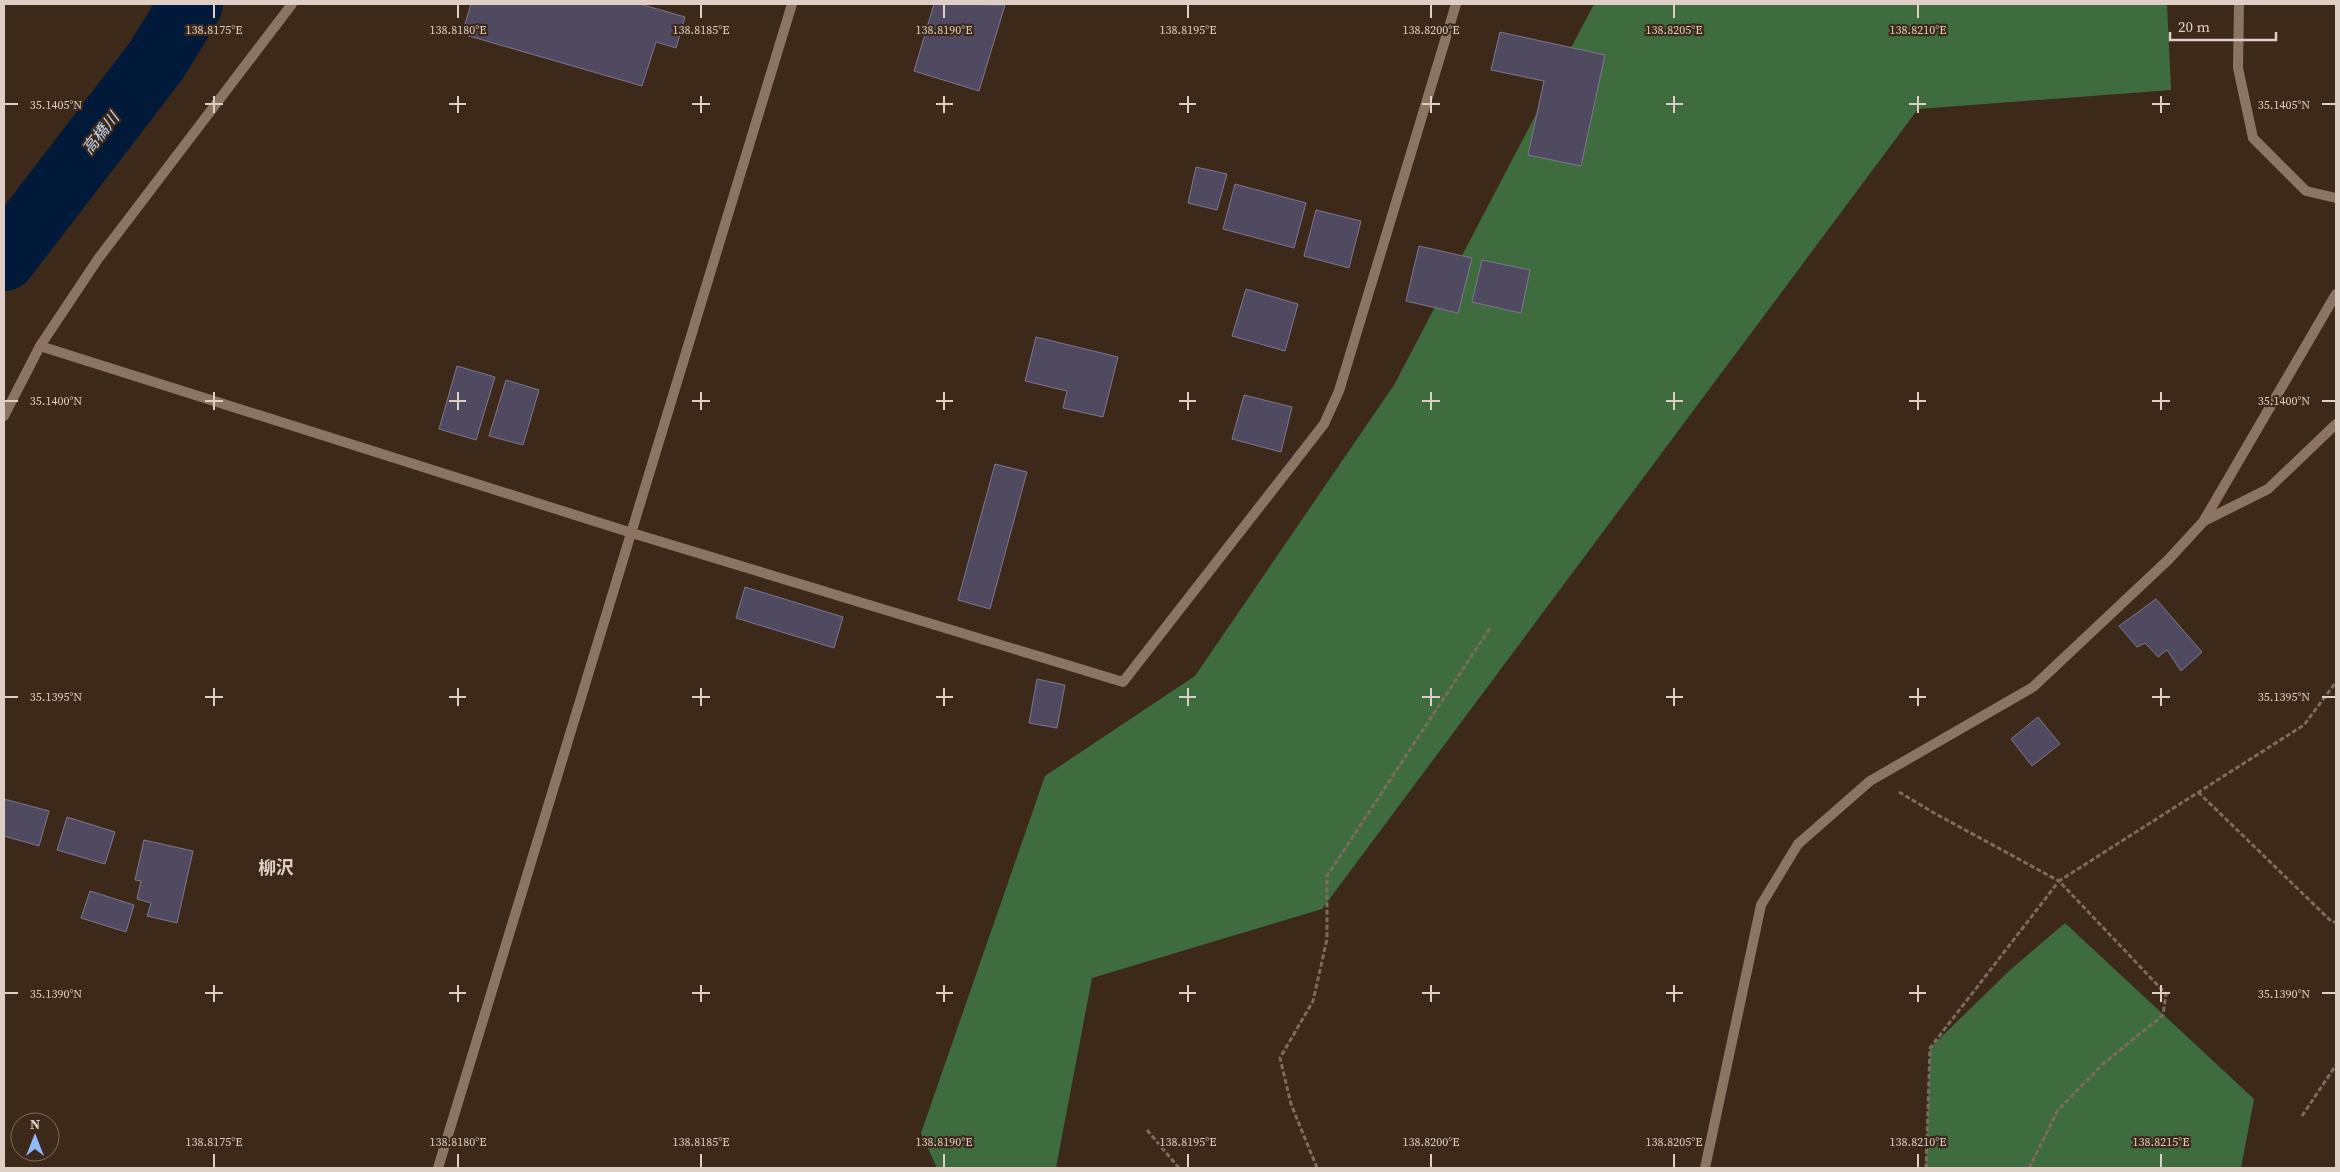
<svg xmlns="http://www.w3.org/2000/svg" width="2340" height="1172" font-family="'Source Serif 4','Noto Sans JP',serif">
  <rect width="100%" height="100%" fill="#3d291a"/>
  <g fill="#3e6c3e">
    <polygon points="1594,4 2167,4 2171,90 1918,109 1322,909 1092,978 1056,1168 937,1168 921,1133 1045,776 1195,676 1394,385"/>
    <polygon points="2065,923 2254,1099 2241,1168 1926,1168 1930,1048 2009,971"/>
  </g>
  <g fill="none" stroke-linecap="round" stroke-linejoin="round">
    <polyline stroke="#011a3a" stroke-width="64" points="4,259 156,61 191,4"/>
  </g>
  <g fill="#504a61" stroke="#7d7690">
    <polygon points="471,4 640,4 685,17 676,48 656,42 642,86 462,34"/>
    <polygon points="934,4 1005,5 979,91 914,71"/>
    <polygon points="1500,32 1605,55 1581,166 1528,155 1544,81 1491,70"/>
    <polygon points="1196,167 1227,174 1217,210 1188,203"/>
    <polygon points="1235,184 1306,203 1294,248 1223,229"/>
    <polygon points="1316,210 1361,221 1349,268 1304,256"/>
    <polygon points="1419,246 1472,258 1458,313 1406,301"/>
    <polygon points="1482,260 1530,270 1521,313 1472,302"/>
    <polygon points="1246,289 1298,304 1285,351 1232,336"/>
    <polygon points="1036,337 1118,357 1103,417 1063,408 1067,391 1025,381"/>
    <polygon points="457,366 495,377 476,440 439,429"/>
    <polygon points="506,380 539,390 523,445 489,436"/>
    <polygon points="1244,395 1292,407 1281,452 1232,439"/>
    <polygon points="995,464 1027,472 990,609 958,600"/>
    <polygon points="745,587 843,617 834,648 736,618"/>
    <polygon points="2156,599 2202,652 2181,671 2167,650 2158,657 2145,643 2137,647 2119,626"/>
    <polygon points="1037,679 1065,685 1057,728 1029,723"/>
    <polygon points="2038,717 2060,744 2032,766 2011,739"/>
    <polygon points="4,799 49,811 39,846 4,836"/>
    <polygon points="67,817 115,832 105,864 57,850"/>
    <polygon points="144,840 193,851 177,923 147,916 151,903 137,899 141,881 135,880"/>
    <polygon points="90,891 134,905 126,932 81,918"/>
  </g>
  <g fill="none" stroke-linecap="round" stroke-linejoin="round">
    <g stroke="#7d6b5f" stroke-width="3" stroke-dasharray="5 2.5" stroke-linecap="butt">
      <polyline points="1899,792 1934,813 2059,881 1930,1048 1926,1168"/>
      <polyline points="2198,792 2332,922 2336,922"/>
      <polyline points="2302,1116 2336,1065"/>
      <polyline points="1147,1130 1179,1168"/>
      <polyline points="1317,1168 1291,1104 1280,1058 1313,1001 1327,939 1327,876 1490,628"/>
      <polyline points="2029,1168 2058,1110 2103,1064 2163,1015 2166,994 2059,881 2304,725 2336,682"/>
    </g>
    <g stroke="#8c7463" stroke-width="10">
      <polyline points="40,346 632,533 1123,682 1324,424 1339,391 1456,4"/>
      <polyline points="2204,521 2268,489 2336,424"/>
      <polyline points="438,1168 792,4"/>
      <polyline points="1705,1168 1761,905 1798,844 1870,781 2033,687 2168,560 2203,522 2336,294"/>
    </g>
    <g stroke="#8c7463" stroke-width="10">
      <polyline points="2239,4 2238,68 2253,138 2306,191 2336,198"/>
      <polyline points="4,416 40,346 98,259 292,4"/>
    </g>
  </g>
  <path fill="none" stroke="#ddcfc6" stroke-width="2" d="M214,5V18M458,5V18M701,5V18M944,5V18M1188,5V18M1431,5V18M1674,5V18M1918,5V18M214,96V113M458,96V113M701,96V113M944,96V113M1188,96V113M1431,96V113M1674,96V113M1918,96V113M2161,96V113M5,104H18M205,104H223M449,104H466M692,104H710M936,104H953M1179,104H1196M1422,104H1440M1666,104H1683M1909,104H1926M2152,104H2170M2322,104H2335M214,392V410M458,392V410M701,392V410M944,392V410M1188,392V410M1431,392V410M1674,392V410M1918,392V410M2161,392V410M5,401H18M205,401H223M449,401H466M692,401H710M936,401H953M1179,401H1196M1422,401H1440M1666,401H1683M1909,401H1926M2152,401H2170M2322,401H2335M214,688V706M458,688V706M701,688V706M944,688V706M1188,688V706M1431,688V706M1674,688V706M1918,688V706M2161,688V706M5,697H18M205,697H223M449,697H466M692,697H710M936,697H953M1179,697H1196M1422,697H1440M1666,697H1683M1909,697H1926M2152,697H2170M2322,697H2335M214,985V1002M458,985V1002M701,985V1002M944,985V1002M1188,985V1002M1431,985V1002M1674,985V1002M1918,985V1002M2161,985V1002M5,993H18M205,993H223M449,993H466M692,993H710M936,993H953M1179,993H1196M1422,993H1440M1666,993H1683M1909,993H1926M2152,993H2170M2322,993H2335M214,1154V1167M458,1154V1167M701,1154V1167M944,1154V1167M1188,1154V1167M1431,1154V1167M1674,1154V1167M1918,1154V1167M2161,1154V1167"/>
  <g text-anchor="middle" stroke-width="4.5" stroke-linejoin="round" paint-order="stroke">
    <g font-size="16" font-style="italic" fill="#c1d8f5" stroke="#3d291a">
      <text transform="translate(100 133) rotate(-52)" y="6">高橋川</text>
    </g>
    <g font-size="18" font-weight="bold" fill="#ddcfc6" stroke="#3d291a">
      <text x="276" y="874">柳沢</text>
    </g>
  </g>
  <g font-size="12" text-anchor="middle" fill="#ddcfc6" stroke="#3d291a" stroke-width="4.5" stroke-linejoin="round" paint-order="stroke">
    <text x="214" y="34">138.8175°E</text>
    <text x="458" y="34">138.8180°E</text>
    <text x="701" y="34">138.8185°E</text>
    <text x="944" y="34">138.8190°E</text>
    <text x="1188" y="34">138.8195°E</text>
    <text x="1431" y="34">138.8200°E</text>
    <text x="1674" y="34">138.8205°E</text>
    <text x="1918" y="34">138.8210°E</text>
    <text x="56" y="109">35.1405°N</text>
    <text x="2284" y="109">35.1405°N</text>
    <text x="56" y="405">35.1400°N</text>
    <text x="2284" y="405">35.1400°N</text>
    <text x="56" y="701">35.1395°N</text>
    <text x="2284" y="701">35.1395°N</text>
    <text x="56" y="998">35.1390°N</text>
    <text x="2284" y="998">35.1390°N</text>
    <text x="214" y="1146">138.8175°E</text>
    <text x="458" y="1146">138.8180°E</text>
    <text x="701" y="1146">138.8185°E</text>
    <text x="944" y="1146">138.8190°E</text>
    <text x="1188" y="1146">138.8195°E</text>
    <text x="1431" y="1146">138.8200°E</text>
    <text x="1674" y="1146">138.8205°E</text>
    <text x="1918" y="1146">138.8210°E</text>
    <text x="2161" y="1146">138.8215°E</text>
  </g>
  <rect width="2340" height="1172" fill="none" stroke="#ddcfc6" stroke-width="10"/>
  <g transform="translate(35 1137)"><circle r="24" fill="#3d291a" stroke="#7d6b5f"/>
  <path d="M0-4L9 19L0 12L-9 19Z" fill="#8fb8fd"/>
  <text y="-8" font-size="14" font-weight="bold" text-anchor="middle" fill="#ddcfc6">N</text>
  </g>
  <path d="M2170 32v8h106v-8" fill="none" stroke="#ddcfc6" stroke-width="2.5"/>
  <text x="2178" y="32" font-size="15" fill="#ddcfc6" stroke="#3d291a" stroke-width="4" paint-order="stroke">20 m</text>
</svg>
